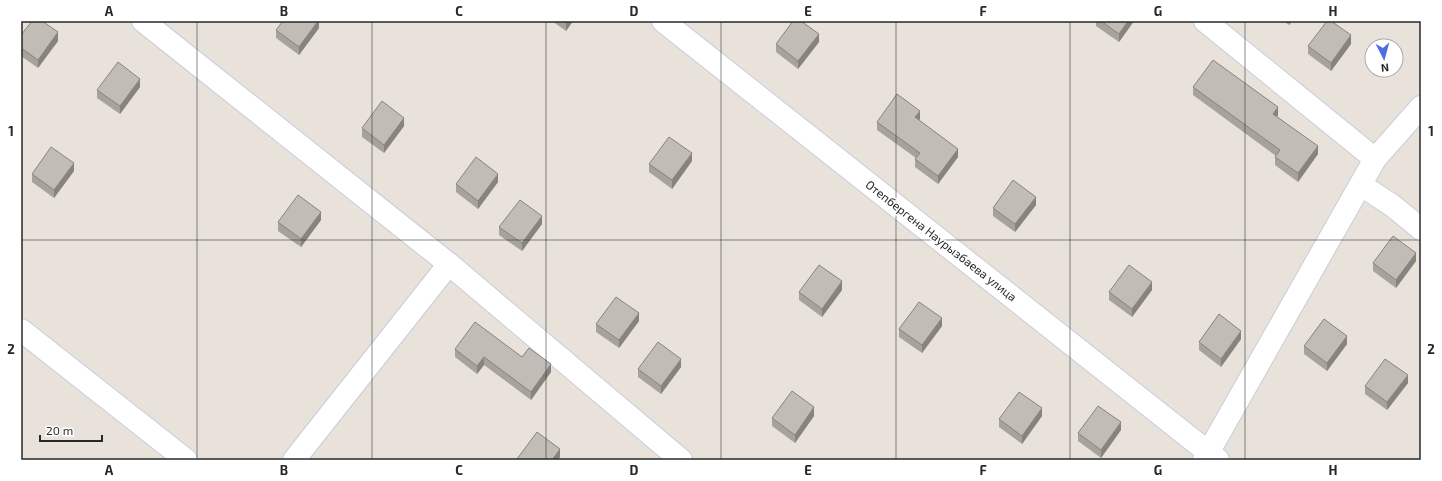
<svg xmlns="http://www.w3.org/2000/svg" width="1442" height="481" font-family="'Exo 2',sans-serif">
  <rect width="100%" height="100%" fill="#e8e2db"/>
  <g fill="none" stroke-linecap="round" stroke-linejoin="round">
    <defs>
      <g id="minor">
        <polyline points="143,21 449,264 681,460"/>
        <polyline points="663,21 1218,460"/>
        <polyline points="1205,21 1375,159"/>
        <polyline points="1361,185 1393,206 1421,229"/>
        <polyline points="21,330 186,460"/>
        <polyline points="294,460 449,264"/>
        <polyline points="1204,460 1375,159 1421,107"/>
      </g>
    </defs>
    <use href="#minor" stroke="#c9cdd8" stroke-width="24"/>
    <use href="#minor" stroke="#fff" stroke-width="22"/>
  </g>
  <g fill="#a6a39d">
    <polygon points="319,21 319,28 299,55 276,38 276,30"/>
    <polygon points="552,21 573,21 566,31"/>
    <polygon points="1096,21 1134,21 1119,42 1096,26"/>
    <polygon points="1283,21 1292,21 1289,25"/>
    <polygon points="21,35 58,41 38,68 21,56"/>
    <polygon points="819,42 798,69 776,52 776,44"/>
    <polygon points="1351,44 1331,71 1308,54 1308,46"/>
    <polygon points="140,87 120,114 97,98 97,90"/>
    <polygon points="1193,87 1278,115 1277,117 1318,154 1298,182 1275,165 1275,157 1276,156 1193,95"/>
    <polygon points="920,119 919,120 958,157 938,184 915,167 915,159 916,158 877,130 877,122"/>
    <polygon points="404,126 384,153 362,137 362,128"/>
    <polygon points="692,161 672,189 649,172 649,164"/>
    <polygon points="74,171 54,198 32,182 32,174"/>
    <polygon points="498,182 478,209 456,192 456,184"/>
    <polygon points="1036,205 1015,232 993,216 993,208"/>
    <polygon points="321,220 301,247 278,231 278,222"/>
    <polygon points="542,224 522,251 499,235 499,227"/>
    <polygon points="1416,261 1396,288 1373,271 1373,263"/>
    <polygon points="842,290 822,317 799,300 799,292"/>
    <polygon points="1152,290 1132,317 1109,300 1109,292"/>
    <polygon points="639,321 619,348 596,332 596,324"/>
    <polygon points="942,326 922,353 899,337 899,329"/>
    <polygon points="1241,339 1221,367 1199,350 1199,342"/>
    <polygon points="1347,344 1327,371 1304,354 1304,346"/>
    <polygon points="455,349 522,357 551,372 531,400 484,365 477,374 455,357"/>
    <polygon points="681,367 661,394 638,377 638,369"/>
    <polygon points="1408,383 1387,410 1365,394 1365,386"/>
    <polygon points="814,416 795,443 772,426 772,418"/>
    <polygon points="1042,416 1022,444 999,427 999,419"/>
    <polygon points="1121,430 1101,458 1078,441 1078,433"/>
  </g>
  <g fill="#87847f">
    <polygon points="318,21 319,21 319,28 299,55 299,47"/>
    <polygon points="567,21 573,21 566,31 566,23"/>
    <polygon points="1128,21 1134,21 1119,42 1119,34"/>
    <polygon points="1289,21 1292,21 1289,25"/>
    <polygon points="58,32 58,41 38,68 38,60"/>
    <polygon points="819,34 819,42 798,69 798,61"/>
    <polygon points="1351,35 1351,44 1331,71 1331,63"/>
    <polygon points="140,79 140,87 120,114 120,106"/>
    <polygon points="1278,107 1278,115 1273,122 1273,114"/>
    <polygon points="920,111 920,119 915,125 915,117"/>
    <polygon points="404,118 404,126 384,153 384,145"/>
    <polygon points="22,128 22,136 21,137 21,129"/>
    <polygon points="1318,146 1318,154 1298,182 1298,173"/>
    <polygon points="958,149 958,157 938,184 938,176"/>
    <polygon points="692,153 692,161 672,189 672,180"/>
    <polygon points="74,163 74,171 54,198 54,190"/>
    <polygon points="498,174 498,182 478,209 478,201"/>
    <polygon points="1036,197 1036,205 1015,232 1015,224"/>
    <polygon points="321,212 321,220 301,247 301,239"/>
    <polygon points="542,216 542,224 522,251 522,243"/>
    <polygon points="1416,253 1416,261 1396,288 1396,280"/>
    <polygon points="842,281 842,290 822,317 822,309"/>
    <polygon points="1152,282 1152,290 1132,317 1132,309"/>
    <polygon points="639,313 639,321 619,348 619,340"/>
    <polygon points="942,318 942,326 922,353 922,345"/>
    <polygon points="1241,331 1241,339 1221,367 1221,359"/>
    <polygon points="1347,336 1347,344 1327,371 1327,363"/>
    <polygon points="484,357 484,365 477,374 477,366"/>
    <polygon points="681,359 681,367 661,394 661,386"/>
    <polygon points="551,364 551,372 531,400 531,392"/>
    <polygon points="1408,375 1408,383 1387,410 1387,402"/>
    <polygon points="814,407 814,416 795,443 795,435"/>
    <polygon points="1042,408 1042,416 1022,444 1022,436"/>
    <polygon points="1121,422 1121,430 1101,458 1101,450"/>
    <polygon points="560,449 560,457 558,460 552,460"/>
  </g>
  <g fill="#c1bdb6" stroke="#87847f">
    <polygon points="32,21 42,21 58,32 38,60 21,48 21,35"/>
    <polygon points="283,21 318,21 299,47 276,30"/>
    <polygon points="793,21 801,21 819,34 798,61 776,44"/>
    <polygon points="1101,21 1128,21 1119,34"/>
    <polygon points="1327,21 1331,21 1351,35 1331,63 1308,46"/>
    <polygon points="1213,60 1278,107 1273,114 1318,146 1298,173 1275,157 1280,150 1193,87"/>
    <polygon points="118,62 140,79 120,106 97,90"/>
    <polygon points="897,94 920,111 915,117 958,149 938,176 915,159 920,153 877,122"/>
    <polygon points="382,101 404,118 384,145 362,128"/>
    <polygon points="669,137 692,153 672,180 649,164"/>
    <polygon points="51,147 74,163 54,190 32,174"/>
    <polygon points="476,157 498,174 478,201 456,184"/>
    <polygon points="1013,180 1036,197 1015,224 993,208"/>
    <polygon points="298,195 321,212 301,239 278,222"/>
    <polygon points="520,200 542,216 522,243 499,227"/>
    <polygon points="1393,236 1416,253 1396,280 1373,263"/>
    <polygon points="819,265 842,281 822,309 799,292"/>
    <polygon points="1129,265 1152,282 1132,309 1109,292"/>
    <polygon points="616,297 639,313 619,340 596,324"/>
    <polygon points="919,302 942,318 922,345 899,329"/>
    <polygon points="1219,314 1241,331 1221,359 1199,342"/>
    <polygon points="1324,319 1347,336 1327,363 1304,346"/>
    <polygon points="475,322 522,357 529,348 551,364 531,392 484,357 477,366 455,349"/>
    <polygon points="658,342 681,359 661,386 638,369"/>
    <polygon points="1385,359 1408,375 1387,402 1365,386"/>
    <polygon points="792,391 814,407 795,435 772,418"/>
    <polygon points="1019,392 1042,408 1022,436 999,419"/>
    <polygon points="1098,406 1121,422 1101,450 1078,433"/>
    <polygon points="537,432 560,449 552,460 518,460 517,459"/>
  </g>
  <path fill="none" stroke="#282828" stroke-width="1" stroke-opacity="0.55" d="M197,21V460M372,21V460M546,21V460M721,21V460M896,21V460M1070,21V460M1245,21V460M21,240H1421"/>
  <g text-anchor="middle" stroke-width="3" stroke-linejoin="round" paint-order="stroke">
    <g font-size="12" fill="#282828" stroke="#fff">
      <text transform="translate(941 241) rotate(38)" y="4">Отепбергена Наурызбаева улица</text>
    </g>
  </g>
  <rect width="1442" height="481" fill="none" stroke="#ffffff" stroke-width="44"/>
  <g transform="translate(1384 58) rotate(174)"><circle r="19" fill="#ffffff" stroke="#a9a9a9"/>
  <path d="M0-3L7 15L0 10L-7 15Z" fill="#4d6fe3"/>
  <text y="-6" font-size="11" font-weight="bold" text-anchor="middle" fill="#282828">N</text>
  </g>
  <path d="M40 435v6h62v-6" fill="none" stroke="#282828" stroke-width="2"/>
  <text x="46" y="435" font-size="12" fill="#282828" stroke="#ffffff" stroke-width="3" paint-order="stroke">20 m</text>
  <rect x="22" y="22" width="1398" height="437" fill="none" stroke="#282828" stroke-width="1.5"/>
  <g font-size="13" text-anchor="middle" font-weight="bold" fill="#282828">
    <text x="109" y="16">A</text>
    <text x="284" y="16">B</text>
    <text x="459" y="16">C</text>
    <text x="634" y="16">D</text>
    <text x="808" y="16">E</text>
    <text x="983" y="16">F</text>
    <text x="1158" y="16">G</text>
    <text x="1333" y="16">H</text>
    <text x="11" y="136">1</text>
    <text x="1431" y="136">1</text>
    <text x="11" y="354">2</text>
    <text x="1431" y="354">2</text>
    <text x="109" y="475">A</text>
    <text x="284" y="475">B</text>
    <text x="459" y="475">C</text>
    <text x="634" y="475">D</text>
    <text x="808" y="475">E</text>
    <text x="983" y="475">F</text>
    <text x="1158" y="475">G</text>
    <text x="1333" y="475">H</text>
  </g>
</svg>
